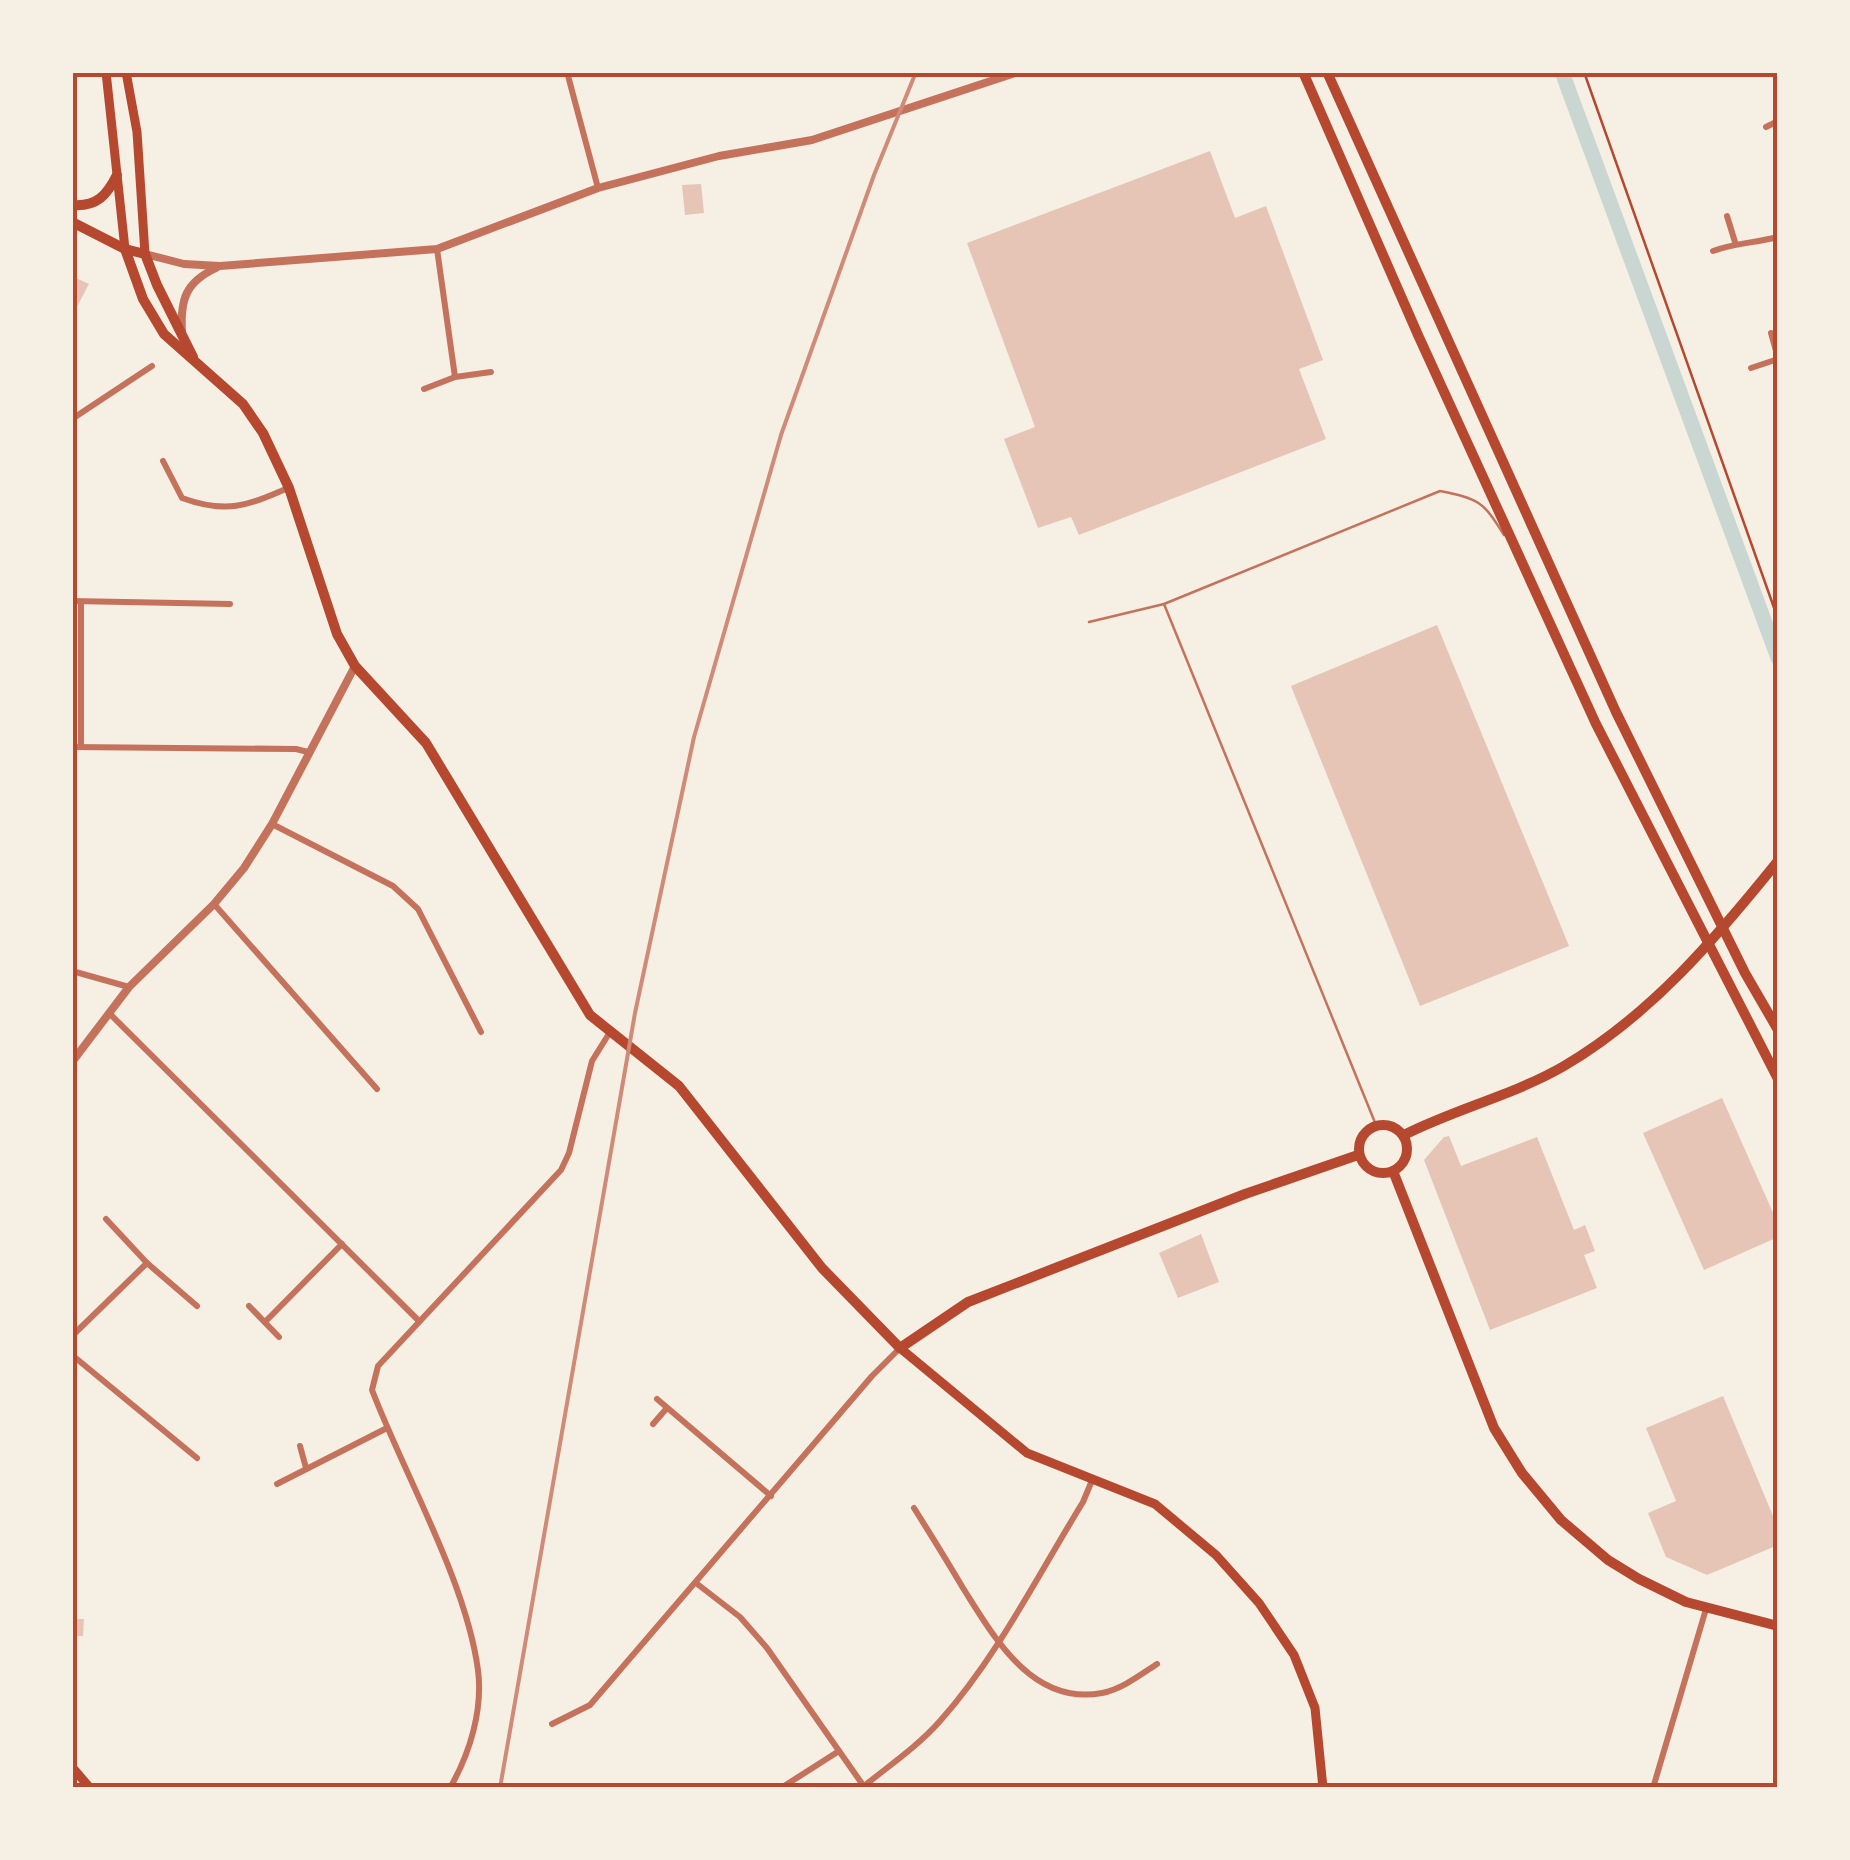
<svg xmlns="http://www.w3.org/2000/svg" width="1850" height="1860" font-family="'Sofia Sans Condensed',sans-serif">
  <rect width="100%" height="100%" fill="#f6efe4"/>
  <g fill="none" stroke-linecap="round" stroke-linejoin="round">
    <polyline stroke="#c9d6d2" stroke-width="15" points="1562,72 1778,658"/>
  </g>
  <g fill="#e6c5b7">
    <polygon points="1210,151 1235,218 1266,206 1323,360 1299,369 1326,439 1079,535 1071,517 1038,528 1004,439 1035,427 967,243"/>
    <polygon points="701,184 704,213 685,215 682,185"/>
    <polygon points="72,276 89,284 72,316"/>
    <polygon points="1437,625 1569,946 1420,1006 1291,686"/>
    <polygon points="1722,1098 1778,1224 1778,1237 1704,1270 1643,1133"/>
    <polygon points="1449,1136 1461,1166 1537,1137 1574,1230 1585,1225 1595,1251 1584,1255 1597,1288 1490,1330 1424,1160 1444,1137"/>
    <polygon points="1201,1234 1219,1282 1178,1298 1159,1253"/>
    <polygon points="1723,1396 1778,1528 1778,1545 1707,1575 1666,1557 1648,1513 1676,1501 1646,1428"/>
    <polygon points="72,1619 84,1619 83,1636 72,1636"/>
  </g>
  <g fill="none" stroke-linecap="round" stroke-linejoin="round">
    <polyline stroke="#b5482f" stroke-width="2.5" points="1584,72 1778,619"/>
    <g stroke="#c5725c" stroke-width="2.5">
      <polyline points="1164,604 1376,1125"/>
      <path d="M1089,622L1164,604L1440,491C1479,499 1483,501 1504,535"/>
    </g>
    <g stroke="#c5725c" stroke-width="6">
      <polyline points="567,72 598,188"/>
      <polyline points="1766,127 1778,121"/>
      <polyline points="1727,216 1735,242"/>
      <polyline points="437,249 455,377"/>
      <path d="M1713,251C1734,243 1755,243 1778,237"/>
      <polyline points="1771,333 1778,358"/>
      <polyline points="1751,368 1778,359"/>
      <polyline points="424,389 455,377 491,372"/>
      <polyline points="72,419 152,366"/>
      <path d="M163,461L182,498C226,514 247,506 288,488"/>
      <polyline points="72,601 230,604"/>
      <polyline points="72,747 296,749 308,752"/>
      <polyline points="81,747 81,602"/>
      <polyline points="272,824 393,886 418,909 481,1032"/>
      <polyline points="214,904 377,1089"/>
      <polyline points="72,971 129,987"/>
      <polyline points="109,1013 419,1321"/>
      <polyline points="106,1219 147,1263 197,1306"/>
      <polyline points="249,1306 279,1337"/>
      <polyline points="265,1322 342,1244"/>
      <polyline points="72,1336 147,1263"/>
      <polyline points="72,1355 197,1458"/>
      <polyline points="657,1399 771,1496"/>
      <polyline points="653,1424 667,1408"/>
      <polyline points="300,1446 306,1468"/>
      <polyline points="277,1484 387,1428"/>
      <path d="M914,1508C931,1535 947,1561 963,1588C994,1637 1032,1706 1102,1693C1122,1689 1140,1675 1157,1664"/>
      <polyline points="696,1583 740,1617 767,1648 865,1788"/>
      <polyline points="552,1724 590,1705 872,1376 899,1349"/>
      <path d="M864,1786C890,1765 918,1746 940,1721C997,1657 1038,1575 1083,1502L1093,1478"/>
      <path d="M450,1788C470,1753 483,1710 478,1670C466,1581 405,1476 372,1390L378,1366L561,1170L569,1153L592,1061L610,1032"/>
      <polyline points="781,1788 839,1751"/>
      <polyline points="1653,1788 1706,1609"/>
    </g>
    <g stroke="#c5725c" stroke-width="8">
      <polyline points="145,254 184,264 220,266 437,249 598,188 719,156 812,140 1018,72"/>
      <path d="M182,332C180,299 186,282 216,268"/>
      <polyline points="72,1062 129,987 214,904 244,868 272,824 355,666"/>
    </g>
    <g stroke="#b5482f" stroke-width="9">
      <polyline points="106,72 125,249"/>
      <polyline points="126,72 137,132 145,254"/>
      <polyline points="900,1348 1027,1453 1155,1504 1216,1555 1259,1603 1294,1655 1315,1708 1323,1788"/>
      <polyline points="72,1767 90,1788"/>
    </g>
    <g stroke="#b5482f" stroke-width="10">
      <path d="M72,205C97,207 107,195 117,175"/>
      <polyline points="72,222 125,249 145,254 157,285 193,357"/>
      <polyline points="125,249 143,299 164,334 243,404 263,433 289,488 337,634 355,666 426,743 590,1015 679,1086 822,1268 900,1348 968,1302 1245,1194 1358,1155"/>
      <circle cx="1383" cy="1149" r="24"/>
      <path d="M1404,1135C1455,1109 1514,1095 1564,1066C1651,1015 1716,938 1778,861"/>
      <polyline points="1393,1171 1494,1428 1522,1473 1561,1520 1608,1560 1639,1579 1686,1602 1778,1626"/>
    </g>
    <g stroke="#b5482f" stroke-width="10">
      <polyline points="1303,72 1418,335 1596,724 1778,1079"/>
      <polyline points="1327,72 1616,712 1745,973 1778,1030"/>
    </g>
    <polyline stroke="#cf8b77" stroke-width="4" points="500,1788 635,1013 694,737 781,435 874,175 916,72"/>
  </g>
  <rect width="1850" height="1860" fill="none" stroke="#f6efe4" stroke-width="150"/>
  <rect x="75" y="75" width="1700" height="1710" fill="none" stroke="#b5482f" stroke-width="4"/>
</svg>
